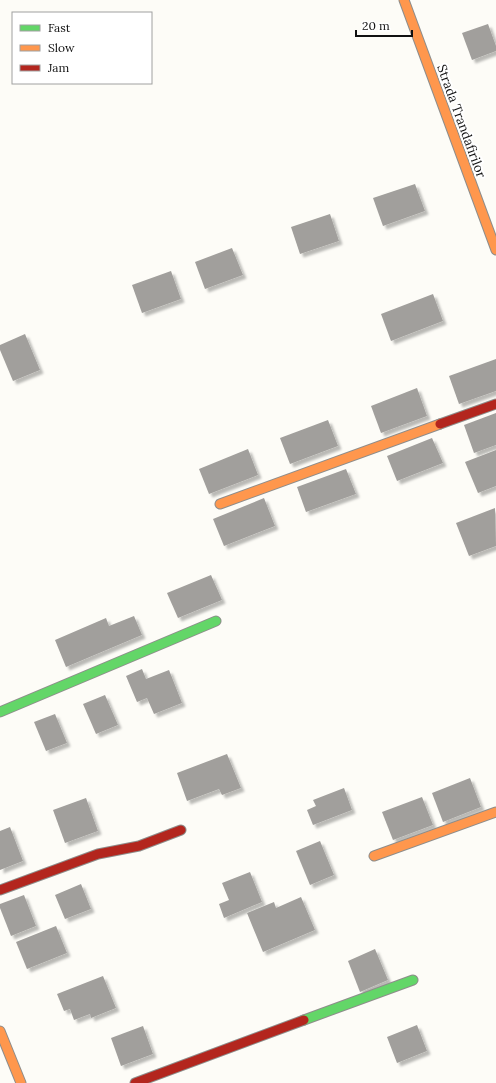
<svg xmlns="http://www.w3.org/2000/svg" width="496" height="1083" font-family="Lora,serif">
  <defs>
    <filter id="shadow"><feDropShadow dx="3.5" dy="3.5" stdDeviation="1" flood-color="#0004"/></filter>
  </defs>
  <rect width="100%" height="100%" fill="#fdfcf7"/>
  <g fill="#a19f9c" filter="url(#shadow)">
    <polygon points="488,24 496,46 496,51 472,60 462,33"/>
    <polygon points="415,184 425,211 383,226 373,198"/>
    <polygon points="330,214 339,241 300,254 291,227"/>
    <polygon points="232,248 243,275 205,289 195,262"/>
    <polygon points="171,271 181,299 142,313 132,285"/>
    <polygon points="433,294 443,321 391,341 381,314"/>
    <polygon points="25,334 40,370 13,381 0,350 0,345"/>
    <polygon points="496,359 496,391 459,404 449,376"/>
    <polygon points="417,388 427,416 381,433 371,406"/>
    <polygon points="496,413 496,445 474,453 464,425"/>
    <polygon points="328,420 338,446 290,464 280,438"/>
    <polygon points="432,438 443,463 397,481 387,456"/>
    <polygon points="248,449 258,475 209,494 199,469"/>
    <polygon points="496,450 496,486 478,493 465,462"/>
    <polygon points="346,469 356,494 306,512 297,487"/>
    <polygon points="264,498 275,526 224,546 213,519"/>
    <polygon points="495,508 496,546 469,556 456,523"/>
    <polygon points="211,575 222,600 178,618 167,593"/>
    <polygon points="134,616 142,635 66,667 55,640 106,618 109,626"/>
    <polygon points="142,669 146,679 169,670 182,703 154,714 147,698 137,702 126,676"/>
    <polygon points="105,695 118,725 96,734 83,704"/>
    <polygon points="55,714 67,743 46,751 34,722"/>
    <polygon points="227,754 241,788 222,795 219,789 187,801 177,773"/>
    <polygon points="470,778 481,807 443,822 432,793"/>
    <polygon points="344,788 352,810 313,825 307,810 316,806 313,800"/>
    <polygon points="422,797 433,825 393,840 382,812"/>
    <polygon points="86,798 98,831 65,843 53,810"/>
    <polygon points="10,827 23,861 0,870 0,831"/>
    <polygon points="320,841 334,875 310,885 296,851"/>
    <polygon points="250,872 262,902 224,918 219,904 229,900 222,883"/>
    <polygon points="81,884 91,909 65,919 55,895"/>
    <polygon points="24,895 36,926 11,936 0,908 0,904"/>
    <polygon points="301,897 315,930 263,952 247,913 274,902 276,908"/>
    <polygon points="56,926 67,953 27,969 16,942"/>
    <polygon points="375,949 388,980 360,992 348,961"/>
    <polygon points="103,976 116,1008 91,1018 90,1014 74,1020 70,1009 64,1011 57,994"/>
    <polygon points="417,1025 427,1051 397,1063 387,1037"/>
    <polygon points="143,1026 153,1054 121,1066 111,1038"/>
  </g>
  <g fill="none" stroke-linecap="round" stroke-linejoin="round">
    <defs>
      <g id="fast">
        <polyline points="0,712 216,621"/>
        <polyline points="304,1020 413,980"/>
      </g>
      <g id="slow">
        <polyline points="404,0 496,250"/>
        <polyline points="220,504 440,424"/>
        <polyline points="374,856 496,812"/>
        <polyline points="0,1031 21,1083"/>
      </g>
      <g id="jam">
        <polyline points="440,424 496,404"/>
        <polyline points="0,890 98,854 139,846 181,830"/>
        <polyline points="135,1083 304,1020"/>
      </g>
    </defs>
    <use href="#fast" stroke="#8e8d8b" stroke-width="11"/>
    <use href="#slow" stroke="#8e8d8b" stroke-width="11"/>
    <use href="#jam" stroke="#8e8d8b" stroke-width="11"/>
    <use href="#fast" stroke="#63d668" stroke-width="9"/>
    <use href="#slow" stroke="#ff974d" stroke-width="9"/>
    <use href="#jam" stroke="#b3261e" stroke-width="9"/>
  </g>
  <g text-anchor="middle" stroke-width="4" stroke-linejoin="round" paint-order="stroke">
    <g font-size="13" fill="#111" stroke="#fff">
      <text transform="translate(462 121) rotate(70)" y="5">Strada Trandafirilor</text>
    </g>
  </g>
  <rect x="12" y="12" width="140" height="72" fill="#ffffff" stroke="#a0a0a0"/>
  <rect x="20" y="25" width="20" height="6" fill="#63d668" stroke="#a0a0a0"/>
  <text x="48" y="32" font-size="12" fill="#111111">Fast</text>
  <rect x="20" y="45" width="20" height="6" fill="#ff974d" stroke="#a0a0a0"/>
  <text x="48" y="52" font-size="12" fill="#111111">Slow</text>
  <rect x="20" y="65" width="20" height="6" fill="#b3261e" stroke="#a0a0a0"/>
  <text x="48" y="72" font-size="12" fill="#111111">Jam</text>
  <path d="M356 30v6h56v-6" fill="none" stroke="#111111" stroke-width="2"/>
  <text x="362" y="30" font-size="12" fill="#111111" stroke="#ffffff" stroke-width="3" paint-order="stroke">20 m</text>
</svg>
